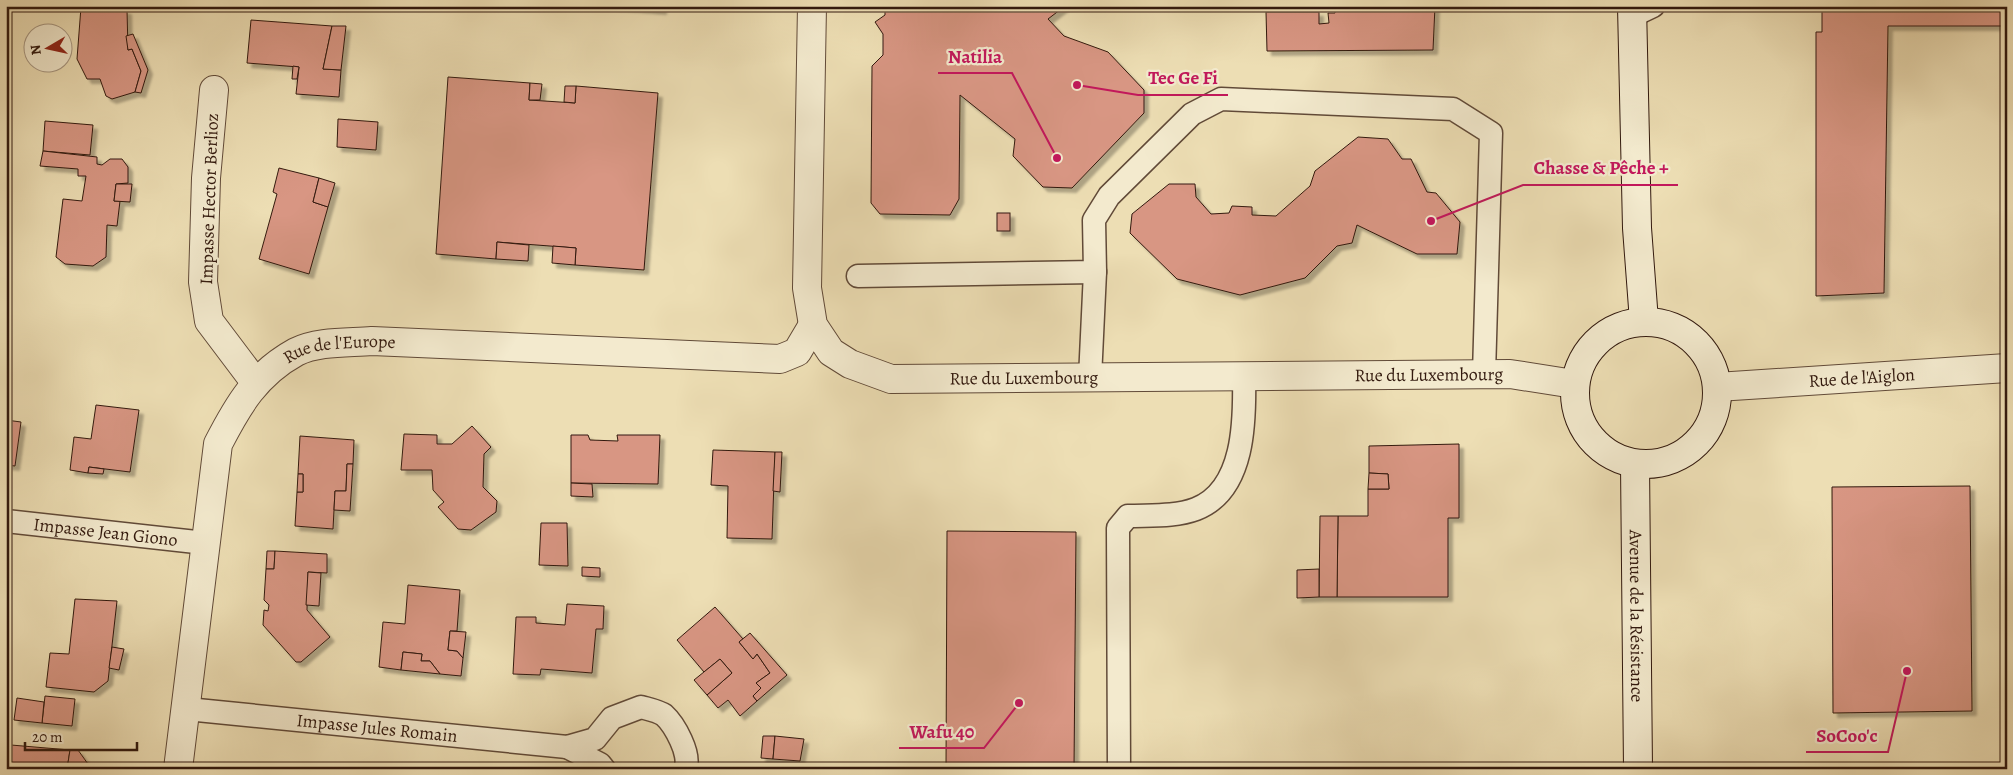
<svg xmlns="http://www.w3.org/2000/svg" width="2013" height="775" font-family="Alegreya,serif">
  <defs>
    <filter id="shadow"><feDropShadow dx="4.5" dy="4.5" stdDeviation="1" flood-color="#0004"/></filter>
  </defs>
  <rect width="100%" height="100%" fill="#eddeb4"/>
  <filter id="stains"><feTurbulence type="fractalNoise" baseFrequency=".004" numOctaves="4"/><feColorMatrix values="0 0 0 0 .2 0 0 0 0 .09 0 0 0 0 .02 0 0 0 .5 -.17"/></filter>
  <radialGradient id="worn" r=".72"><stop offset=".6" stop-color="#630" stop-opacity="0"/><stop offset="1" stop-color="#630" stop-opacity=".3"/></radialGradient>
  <g fill="#d89683" stroke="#32190e" filter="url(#shadow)">
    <polygon points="614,6 662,6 662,10"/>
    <polygon points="885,6 1065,6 1048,19 1064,36 1108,52 1144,90 1144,113 1072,188 1043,187 1013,156 1015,139 960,95 959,199 950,215 880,214 871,203 872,66 883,55 883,34 875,22 885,15"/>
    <polygon points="1335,6 1435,6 1433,50 1267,51 1266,12 1319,12 1319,24 1329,23 1328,13 1335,13"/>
    <polygon points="1822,6 2007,6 2007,26 1888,26 1884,293 1816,296 1816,32 1822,32"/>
    <polygon points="81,7 127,10 128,50 132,49 141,71 135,92 112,99 106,96 100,79 87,79 77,59"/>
    <polygon points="251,20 332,26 323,69 341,70 339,97 296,94 299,67 247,63"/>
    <polygon points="332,26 346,26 341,70 323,69"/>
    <polygon points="133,34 148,70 141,93 135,92 141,71 132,49 128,50 126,36"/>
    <polygon points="293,66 299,67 297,79 292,79"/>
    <polygon points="448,77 530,83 529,100 575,103 576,86 658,93 644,270 575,265 576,248 497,242 496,259 436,254"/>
    <polygon points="530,83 542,84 540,100 529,100"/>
    <polygon points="565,86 576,86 575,103 564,102"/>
    <polygon points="338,119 378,122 376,150 337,147"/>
    <polygon points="45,121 93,125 90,155 43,151"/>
    <polygon points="1358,137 1388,139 1402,159 1411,159 1427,192 1436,193 1460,222 1457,254 1417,254 1357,225 1352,243 1337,246 1305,278 1240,295 1177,279 1130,233 1132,214 1169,184 1195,184 1196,197 1211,214 1229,213 1232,206 1252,207 1252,215 1276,216 1310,186 1315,171"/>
    <polygon points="43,151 97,157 97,164 102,165 110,159 122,159 128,167 128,183 116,184 114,201 120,201 117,226 107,225 106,257 93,266 65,264 56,257 63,199 82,201 86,176 78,176 78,169 40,166"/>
    <polygon points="279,168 319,178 313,202 328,207 309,274 259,259 277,194 273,192"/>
    <polygon points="319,178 335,183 328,207 313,202"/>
    <polygon points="116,184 132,184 130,202 114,201"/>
    <rect x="997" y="213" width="13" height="18"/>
    <polygon points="497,242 529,245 528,261 496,259"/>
    <polygon points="553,246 576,248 575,265 552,263"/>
    <polygon points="96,405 139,410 130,472 89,467 88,473 70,470 74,437 91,439"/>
    <polygon points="6,420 21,422 15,466 6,465"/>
    <polygon points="472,426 491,447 484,454 483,487 497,501 496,512 471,530 458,529 438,507 444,502 433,490 432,470 401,470 404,434 437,435 437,444 452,444"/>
    <polygon points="571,435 588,435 590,440 618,441 617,435 660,435 658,484 571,483"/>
    <polygon points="300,436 354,440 353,464 347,464 346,491 335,491 333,529 295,526 297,492 303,492 303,474 298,474"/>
    <polygon points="1459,444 1459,518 1448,518 1448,597 1337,597 1338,516 1368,516 1368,489 1389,489 1388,474 1369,473 1369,446"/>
    <polygon points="713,450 775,452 772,539 727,538 728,486 711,485"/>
    <polygon points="775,452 782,452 780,492 773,491"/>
    <polygon points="347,464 353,464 350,511 334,510 335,491 346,491"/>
    <polygon points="89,467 104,469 103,474 88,473"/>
    <polygon points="1369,473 1388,474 1389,489 1368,489"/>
    <polygon points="298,474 303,474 303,492 297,492"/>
    <polygon points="571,483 592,484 593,497 571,496"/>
    <polygon points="1970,486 1972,711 1833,713 1832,487"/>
    <polygon points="1320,516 1338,516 1337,597 1319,597"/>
    <polygon points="541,523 567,523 568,566 539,565"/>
    <polygon points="947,531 1076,532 1074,769 946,769"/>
    <polygon points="267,551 275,551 274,569 266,569"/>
    <polygon points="275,551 327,554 327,573 308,572 307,610 330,637 301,662 296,662 263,625 264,610 268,611 269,605 264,600 266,569 274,569"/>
    <polygon points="582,567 600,568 600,577 582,576"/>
    <polygon points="1319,569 1319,597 1297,598 1297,570"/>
    <polygon points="308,572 321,573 319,606 306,605"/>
    <polygon points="408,585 460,590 457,631 450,631 448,650 457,651 463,658 461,676 440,674 430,661 421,661 422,654 403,652 401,670 379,667 383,622 405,624"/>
    <polygon points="75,599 117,601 108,681 94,692 46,687 50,653 69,654"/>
    <polygon points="567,604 604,606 603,629 596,629 592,673 541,669 540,675 513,674 516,617 536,617 536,623 565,625"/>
    <polygon points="715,607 743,639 739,642 753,659 757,654 770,673 756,683 761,688 753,696 757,701 740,716 728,700 718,708 707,695 732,673 720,659 704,672 677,640"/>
    <polygon points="450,631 466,632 463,658 457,651 448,650"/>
    <polygon points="750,633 787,675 757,701 753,696 761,688 756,683 770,673 757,654 753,659 739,642"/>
    <polygon points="112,647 124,649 119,670 109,668"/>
    <polygon points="403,652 422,654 421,661 430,661 440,674 401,670"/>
    <polygon points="720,659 732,673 707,695 694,680"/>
    <polygon points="45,696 75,699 72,726 42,723"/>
    <polygon points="17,698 44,702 42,723 14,720"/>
    <polygon points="763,736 775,736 773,759 761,758"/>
    <polygon points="775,736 804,739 800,761 773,759"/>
    <polygon points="11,745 70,750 67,769 8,769"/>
    <polygon points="70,750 78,750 88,764 88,769 67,769"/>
  </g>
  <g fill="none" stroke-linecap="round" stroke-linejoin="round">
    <defs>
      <g id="lane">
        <polyline points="1632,16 1653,6"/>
        <polyline points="858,276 1095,272 1094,220 1109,196 1192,114 1221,99 1453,109 1491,133 1484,374"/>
        <polyline points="1090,378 1095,272"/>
        <path id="s1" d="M6,521L205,543"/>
        <path id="s2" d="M187,709L567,747L595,739L612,718L641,707C648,709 658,711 664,715C674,724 692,755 685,769"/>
        <polyline points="567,747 600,764 604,769"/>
        <path d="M1119,769L1118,528L1128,516C1151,515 1175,517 1196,509C1245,490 1245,420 1244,376"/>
      </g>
      <g id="street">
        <path id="s3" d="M812,6L807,288L813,325L831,352L850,364L891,379L1510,374L1574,384"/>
        <polyline points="214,90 206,178 203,282 209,321 255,382"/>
        <path id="s4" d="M1717,387L2007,368"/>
        <path id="s5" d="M178,769L218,444C238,405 256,374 296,352C318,341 348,343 372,341L780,359L797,352L813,325"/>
      </g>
      <g id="secondary">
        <polyline points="1632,6 1637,228 1644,321"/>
        <circle cx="1646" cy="393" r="71"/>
        <path id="s6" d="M1635,464L1638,769"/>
      </g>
    </defs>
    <use href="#lane" stroke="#614a38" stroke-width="25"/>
    <use href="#street" stroke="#614a38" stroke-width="30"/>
    <use href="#secondary" stroke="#32190e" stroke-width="30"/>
    <use href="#lane" stroke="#f3eace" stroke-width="22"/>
    <use href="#street" stroke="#f3eace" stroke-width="28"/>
    <use href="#secondary" stroke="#f3eace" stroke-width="28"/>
  </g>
  <g text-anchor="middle" stroke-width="4.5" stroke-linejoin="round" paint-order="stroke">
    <g font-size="18" fill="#32190e" stroke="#f3eace">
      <text transform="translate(209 199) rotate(-88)" y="6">Impasse Hector Berlioz</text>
      <text dy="6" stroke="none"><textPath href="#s5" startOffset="494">Rue de l'Europe</textPath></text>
      <text dy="6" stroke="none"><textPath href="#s3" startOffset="956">Rue du Luxembourg</textPath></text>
      <text dy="6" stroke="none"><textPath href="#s4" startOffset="145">Rue de l'Aiglon</textPath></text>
      <text dy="6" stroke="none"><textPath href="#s3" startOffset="551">Rue du Luxembourg</textPath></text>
      <text dy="6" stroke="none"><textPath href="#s1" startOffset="100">Impasse Jean Giono</textPath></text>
      <text dy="6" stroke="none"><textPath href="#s6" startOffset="152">Avenue de la Résistance</textPath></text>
      <text dy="6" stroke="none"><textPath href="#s2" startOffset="191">Impasse Jules Romain</textPath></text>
    </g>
  </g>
  <path fill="none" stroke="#c2185b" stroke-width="2" d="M1057 158L1012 73H938M1077 85L1138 95H1228M1431 221L1523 185H1678M1019 703L984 748H899M1907 671L1888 752H1806"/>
  <g fill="#c2185b" stroke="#f3eace" stroke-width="2">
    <circle cx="1057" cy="158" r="5"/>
    <circle cx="1077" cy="85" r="5"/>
    <circle cx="1431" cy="221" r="5"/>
    <circle cx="1019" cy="703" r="5"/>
    <circle cx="1907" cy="671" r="5"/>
  </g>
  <g font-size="19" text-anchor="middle" font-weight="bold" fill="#c2185b" stroke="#f3eace" stroke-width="4.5" stroke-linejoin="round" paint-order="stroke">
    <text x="975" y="63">Natilia</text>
    <text x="1183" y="84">Tec Ge Fi</text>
    <text x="1601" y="174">Chasse &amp; Pêche +</text>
    <text x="942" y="738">Wafu 40</text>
    <text x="1847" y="742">SoCoo'c</text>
  </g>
  <rect width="2013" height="775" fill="none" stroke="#eddeb4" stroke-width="25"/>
  <rect x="8" y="8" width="1998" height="760" fill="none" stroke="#32190e" stroke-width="2.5"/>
  <rect x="12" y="12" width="1988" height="750" fill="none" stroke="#32190e"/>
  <g transform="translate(48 48) rotate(261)"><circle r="24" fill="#f3eace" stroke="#a69681"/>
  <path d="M0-4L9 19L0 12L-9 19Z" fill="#8f2418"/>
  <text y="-8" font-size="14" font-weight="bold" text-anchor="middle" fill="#32190e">N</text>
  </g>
  <path d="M25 742v8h112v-8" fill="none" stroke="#32190e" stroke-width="2.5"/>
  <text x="32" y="742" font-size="15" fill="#32190e" stroke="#f3eace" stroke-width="4" paint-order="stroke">20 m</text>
  <rect width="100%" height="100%" filter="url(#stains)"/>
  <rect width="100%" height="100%" fill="url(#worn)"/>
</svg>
